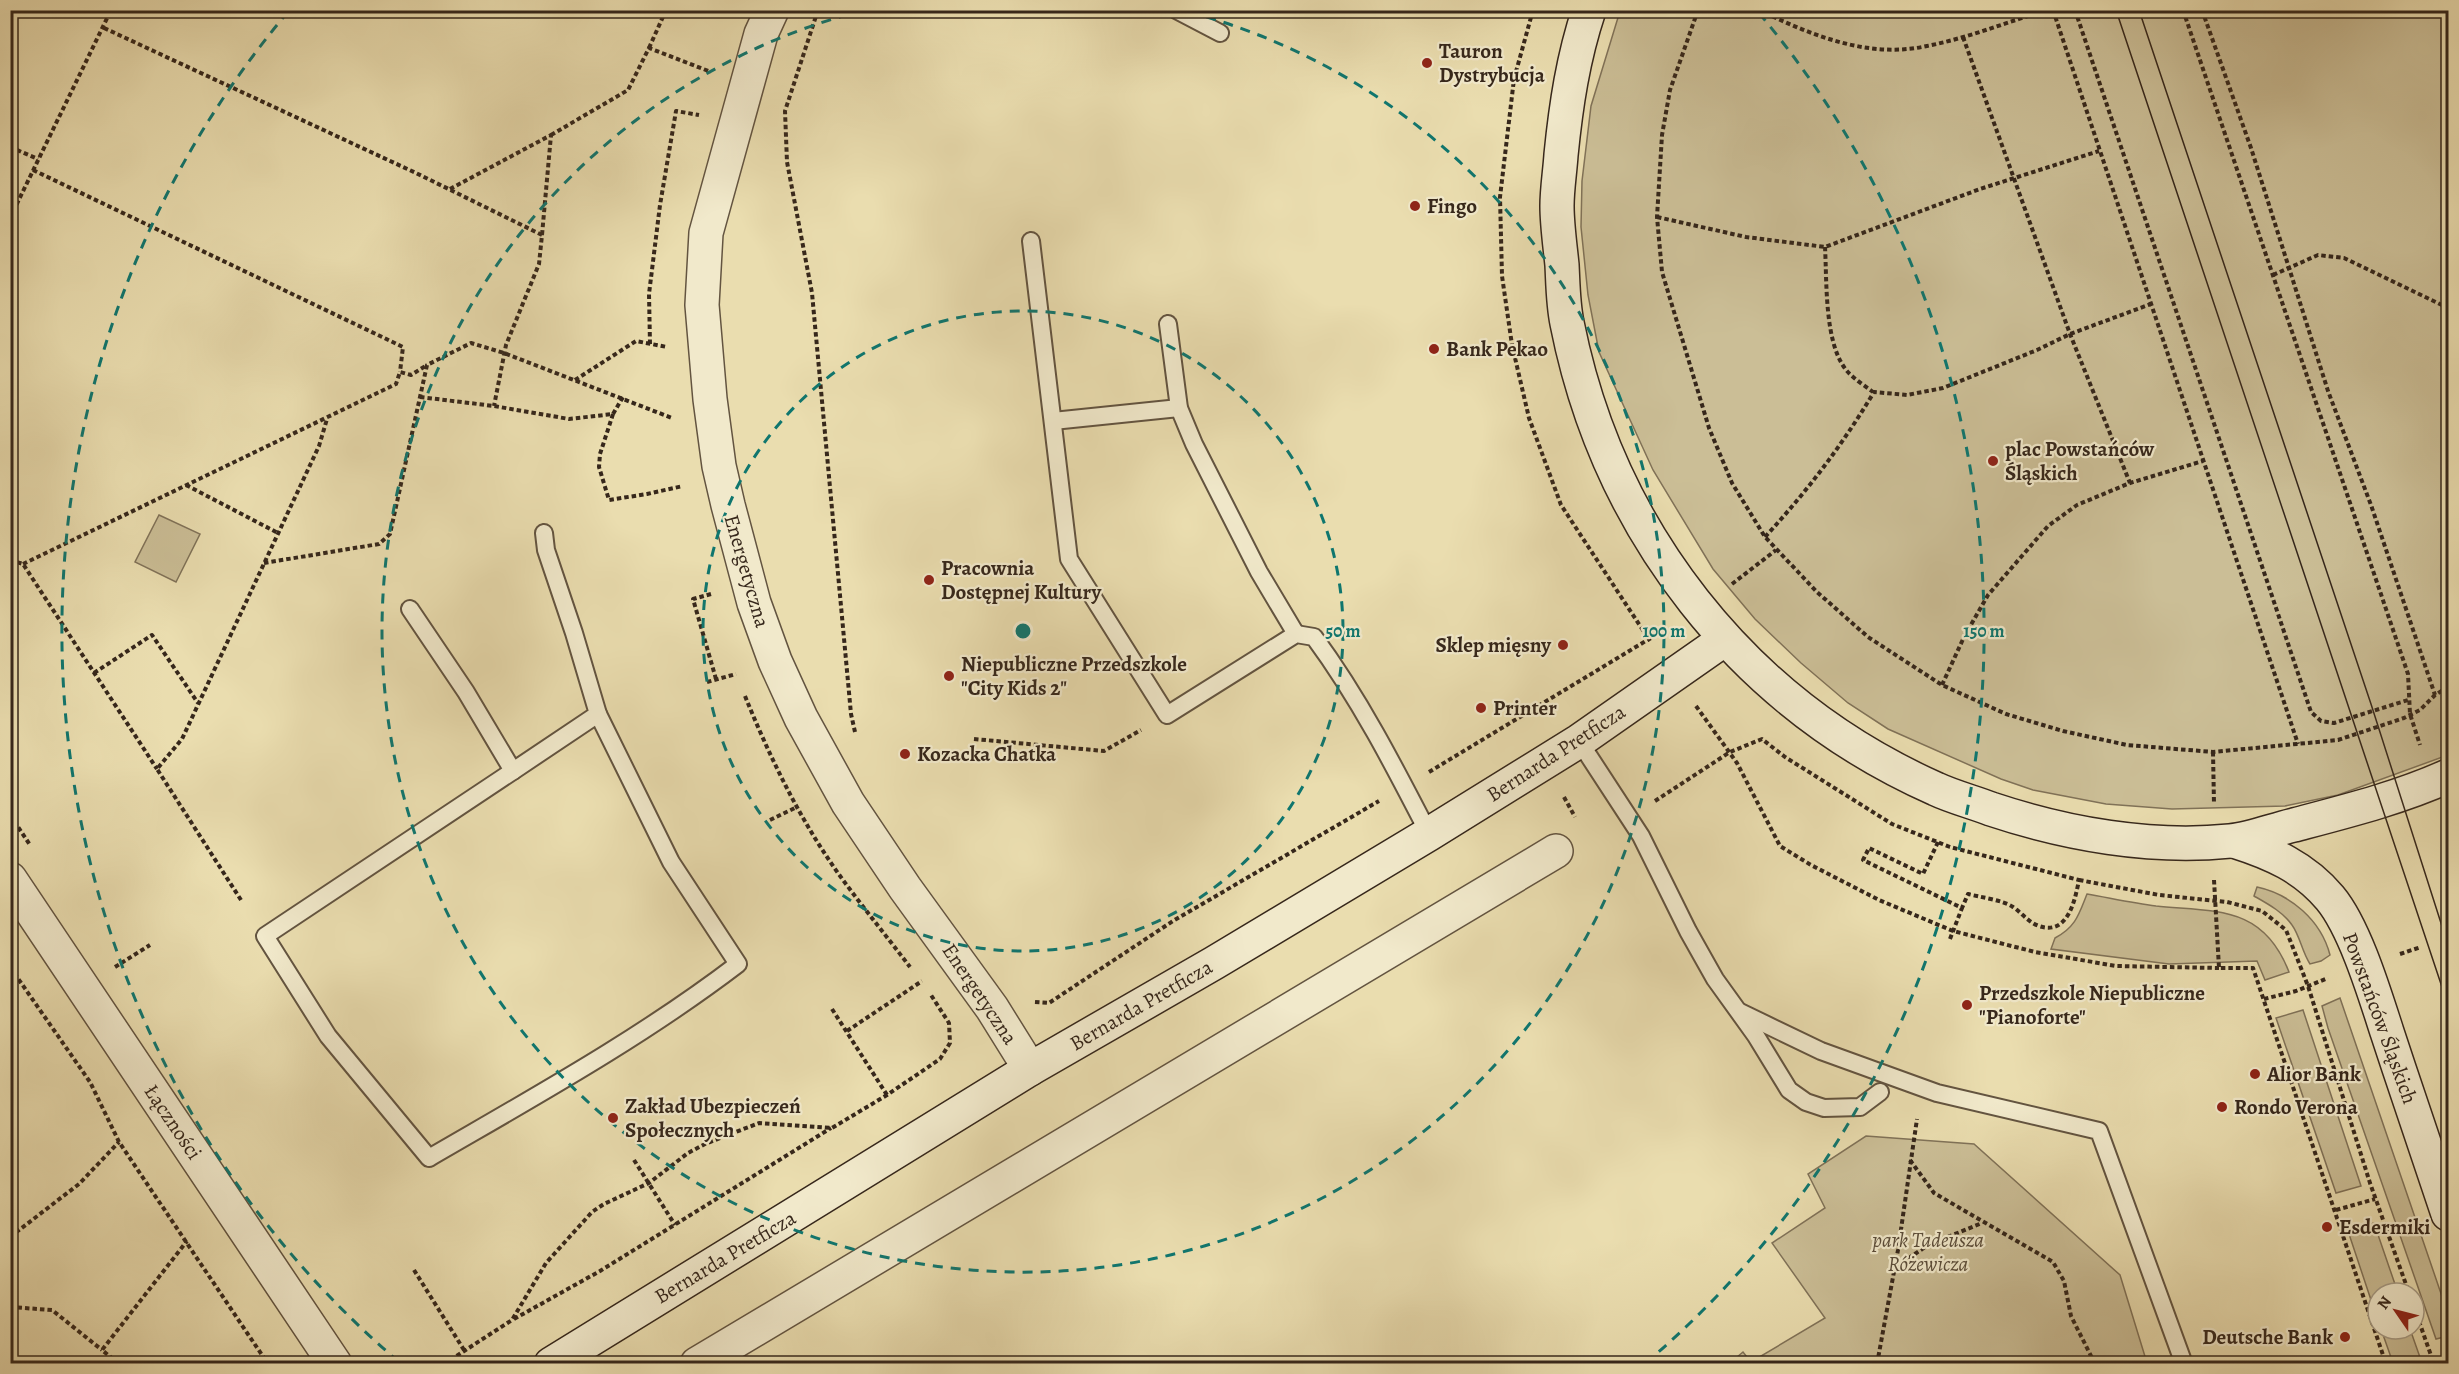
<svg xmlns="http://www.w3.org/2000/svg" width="2459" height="1374" font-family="Alegreya,serif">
  <rect width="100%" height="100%" fill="#eaddaf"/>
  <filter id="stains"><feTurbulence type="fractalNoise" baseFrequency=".00333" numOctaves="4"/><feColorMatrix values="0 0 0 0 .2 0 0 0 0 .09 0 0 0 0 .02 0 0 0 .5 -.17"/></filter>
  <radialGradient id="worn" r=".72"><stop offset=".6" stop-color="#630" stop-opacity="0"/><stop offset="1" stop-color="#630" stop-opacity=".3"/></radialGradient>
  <g fill="#cbbe96" stroke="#807258" stroke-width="1.5">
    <polygon points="1620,11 2448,11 2448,755 2338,795 2285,806 2172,809 2106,804 2033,790 2001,779 1888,729 1848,703 1801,663 1755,619 1713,569 1653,470 1599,352 1588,295 1581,227 1582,181 1591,106"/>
    <polygon points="159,515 200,534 176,582 135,562"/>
    <path d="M2257,887C2290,894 2321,920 2330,955L2321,961L2310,964C2302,952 2300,936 2292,925C2283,912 2268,904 2254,896Z"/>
    <path d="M2087,894C2110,898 2133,903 2156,906C2216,912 2263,905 2289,972L2265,980L2257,961L2169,964L2051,949L2055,938C2076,927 2079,914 2087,894Z"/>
    <polygon points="2340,998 2448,1314 2448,1336 2436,1339 2328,1028 2322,1006"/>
    <polygon points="2303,1010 2361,1186 2336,1193 2276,1018"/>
    <polygon points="1866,1136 1974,1144 2120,1275 2147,1363 1730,1363 1743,1352 1751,1362 1825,1318 1772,1243 1825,1208 1808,1174"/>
    <polygon points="2374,1223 2398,1293 2378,1293 2378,1321 2348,1231"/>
    <polygon points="2381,1329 2410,1329 2422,1363 2393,1363"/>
  </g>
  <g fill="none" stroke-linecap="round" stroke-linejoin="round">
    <defs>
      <g id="lane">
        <polyline points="1176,10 1220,33"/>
        <path d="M1031,241L1069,559L1167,715L1296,634L1314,637C1359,698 1394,766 1429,834"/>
        <polyline points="1168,324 1179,408 1194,444 1259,572 1296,634"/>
        <polyline points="1053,421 1179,408"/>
        <polyline points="410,609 466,692 513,771 598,714 574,633 546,550 544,533"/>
        <polyline points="1579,741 1641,836 1688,931 1715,979 1756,1036 1789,1090 1806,1102 1824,1108 1860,1107 1880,1092"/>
        <path d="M513,771L265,936L328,1036L429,1158C534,1097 641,1038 738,964L671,862L598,714"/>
        <polyline points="1740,1012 1821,1051 1937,1093 2099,1131 2184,1364"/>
      </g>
      <g id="street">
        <polyline points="772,10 761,34 706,233 702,305 710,399 719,466 728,505 754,603 775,661 801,718 848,803 905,888 992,1008 1030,1069"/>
        <polyline points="10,879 335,1364"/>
        <polyline points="697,1364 1556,851"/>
      </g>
      <g id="secondary">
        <path d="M1589,10C1573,58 1566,105 1561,155C1560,171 1557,189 1557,206C1557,225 1560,245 1562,265C1563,284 1563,304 1567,323C1608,530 1742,703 1936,789C1953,797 1973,802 1991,809C2066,834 2151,849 2230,841C2251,839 2273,830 2294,825C2347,811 2399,798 2448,776"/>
        <path d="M2234,841C2272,853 2304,867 2330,898C2355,928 2375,995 2387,1032C2407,1093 2428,1154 2448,1214"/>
        <polyline points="551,1364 1030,1069 1214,963 1429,834 1579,741 1725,639"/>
      </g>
    </defs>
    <use href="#lane" stroke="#635440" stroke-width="20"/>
    <use href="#street" stroke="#635440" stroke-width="36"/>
    <use href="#secondary" stroke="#36271b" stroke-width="36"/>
    <g stroke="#36271b" stroke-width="4" stroke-dasharray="4.5 3" stroke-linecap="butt">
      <polyline points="818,10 785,111 787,162 812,293 851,714 855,732"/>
      <polyline points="1533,10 1514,79 1500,197 1502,276 1512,345 1529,418 1561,505 1650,641"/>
      <polyline points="1698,10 1670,90 1662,135 1657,217 1662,272 1709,428 1732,483 1765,537 1817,592 1868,637 1942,685 2006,714 2063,731 2127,745 2213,752 2338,740 2404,718 2420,710 2435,695 2448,687"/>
      <path d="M1759,10C1811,35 1868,59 1927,46C1968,38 2007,22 2047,10"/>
      <polyline points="2053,10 2298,744"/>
      <polyline points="2075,10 2311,712 2321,721 2334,723 2408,700"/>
      <polyline points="2183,10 2408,674 2410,714 2420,745"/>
      <polyline points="2202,10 2251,148 2328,391 2371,505 2435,695"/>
      <polyline points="104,28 416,173 542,235 539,264 506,345 494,406"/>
      <polyline points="1963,37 2070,334 2130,483"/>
      <polyline points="649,48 666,10"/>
      <polyline points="551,135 628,90 649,48 711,72"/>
      <polyline points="10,147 38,159"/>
      <polyline points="33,170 403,347 400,372"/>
      <polyline points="450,189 551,135 542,235"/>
      <polyline points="1657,217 1746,237 1825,247 1980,189 2099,151"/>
      <polyline points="10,218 111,10"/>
      <path d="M1825,247C1827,282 1824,344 1847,371C1854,379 1865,386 1873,392"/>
      <polyline points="2273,275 2318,255 2344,258 2448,308"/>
      <polyline points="650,344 649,294 660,205 676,111 699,115"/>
      <polyline points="575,380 636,341 667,347"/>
      <polyline points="420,397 494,406 569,419 613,414 623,397"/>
      <polyline points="613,414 600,454 599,467 609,500 647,494 683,486"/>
      <polyline points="186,485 278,533"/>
      <path d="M1765,537C1808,490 1841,447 1874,392L1907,395L1943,388L2037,350L2070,334L2151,304"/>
      <polyline points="10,560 23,564 157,769"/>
      <polyline points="264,563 379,544 390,534 427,365 471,343 504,353 672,418"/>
      <polyline points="23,564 396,384 400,372 411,375 427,365"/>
      <polyline points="1732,584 1776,550"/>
      <polyline points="711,594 693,599 716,679"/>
      <polyline points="94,673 152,635 198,703"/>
      <polyline points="707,682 736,674"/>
      <polyline points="1942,685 1964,637 1988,595 2048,526 2077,505 2130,483 2203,461"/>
      <path d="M745,696C771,760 802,824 843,880C865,910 888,938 910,967"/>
      <polyline points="1696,706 1737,763 1780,846 1811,865 1879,900 1953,931 2035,952 2116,966 2219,968"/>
      <polyline points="974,739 1104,751 1141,730"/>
      <polyline points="2213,752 2214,804"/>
      <polyline points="1429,772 1649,639"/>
      <polyline points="1564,797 1575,817"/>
      <path d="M1655,801L1730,752L1762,739L1785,757L1892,824L1950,847L2079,880C2075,900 2068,936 2039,926C2028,922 2022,913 2013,907C2003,900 1979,897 1968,894L1962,908"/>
      <polyline points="10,815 30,845"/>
      <polyline points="2443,818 2448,835"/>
      <polyline points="770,820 797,807"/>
      <polyline points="1938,842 1923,874 1869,848 1863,860 1962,908 1950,939"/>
      <polyline points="2079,880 2159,895 2227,902 2262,911 2286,930 2308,986 2370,1183 2409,1293"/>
      <polyline points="2214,880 2219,968 2253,968 2386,1364"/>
      <polyline points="241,900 157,769 182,739 319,446 327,419"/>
      <polyline points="2400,954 2421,947"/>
      <polyline points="10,967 90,1082 119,1142 268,1364"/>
      <polyline points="115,967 150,945"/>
      <polyline points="2264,999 2296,991 2328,978"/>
      <polyline points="1035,1002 1049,1003 1173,921 1379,801"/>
      <polyline points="832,1009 887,1095"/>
      <polyline points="847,1031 922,981"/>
      <polyline points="634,1160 675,1225"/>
      <polyline points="1910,1160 1934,1193 2053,1262 2064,1281 2071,1316 2095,1364"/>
      <polyline points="2336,1210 2375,1199"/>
      <polyline points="10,1237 79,1184 119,1142"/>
      <polyline points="1896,1267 1928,1245 1982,1223"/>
      <polyline points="414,1270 464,1350"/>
      <polyline points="10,1307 52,1310 102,1350"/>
      <polyline points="2414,1307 2434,1364"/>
      <polyline points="514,1319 600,1271 831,1128"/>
      <polyline points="119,1364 102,1350 187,1241"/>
      <polyline points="444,1364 512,1320 546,1263 592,1212 604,1204 649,1183 688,1153 705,1144 759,1123 832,1128 887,1095 940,1059 950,1043 949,1023 931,995"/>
      <polyline points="1877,1364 1898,1250 1917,1119"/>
    </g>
    <use href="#lane" stroke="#f1e9cb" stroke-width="16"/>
    <use href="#street" stroke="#f1e9cb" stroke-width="33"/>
    <use href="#secondary" stroke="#f1e9cb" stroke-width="33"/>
    <g stroke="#36271b" stroke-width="1.5">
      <polyline points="2116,10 2448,1005"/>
      <polyline points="2139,10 2371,704 2448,945"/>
    </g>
  </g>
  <g fill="none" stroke="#0f766e" stroke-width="3" stroke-dasharray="10 8">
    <circle cx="1023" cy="631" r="320"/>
    <path d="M1189 12A641 641 0 1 1 857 12"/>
    <path d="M399 1362A961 961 0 0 1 287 13M1759 13A961 961 0 0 1 1647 1362"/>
  </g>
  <g fill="#8f2418" stroke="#f1e9cb" stroke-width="2">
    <circle cx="1427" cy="63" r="6"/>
    <circle cx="1415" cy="206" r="6"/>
    <circle cx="1434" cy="349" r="6"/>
    <circle cx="1993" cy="461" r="6"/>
    <circle cx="929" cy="580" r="6"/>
    <circle cx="1563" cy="645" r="6"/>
    <circle cx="949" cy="676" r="6"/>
    <circle cx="1481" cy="708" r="6"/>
    <circle cx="905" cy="754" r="6"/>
    <circle cx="1967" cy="1005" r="6"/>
    <circle cx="2255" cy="1074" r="6"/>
    <circle cx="2222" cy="1107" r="6"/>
    <circle cx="613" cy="1118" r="6"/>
    <circle cx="2327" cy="1227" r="6"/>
    <circle cx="2345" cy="1337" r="6"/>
  </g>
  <g text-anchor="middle" stroke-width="4.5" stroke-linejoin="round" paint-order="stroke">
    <g font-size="21" font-weight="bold" fill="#36271b" stroke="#f1e9cb" text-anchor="start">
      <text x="1439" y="58">Tauron<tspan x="1439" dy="24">Dystrybucja</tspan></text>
      <text x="1427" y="213">Fingo</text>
      <text x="1446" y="356">Bank Pekao</text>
      <text x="2005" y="456">plac Powstańców<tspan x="2005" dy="24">Śląskich</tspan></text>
      <text x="941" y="575">Pracownia<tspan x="941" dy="24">Dostępnej Kultury</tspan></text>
      <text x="1551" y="652" text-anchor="end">Sklep mięsny</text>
      <text x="961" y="671">Niepubliczne Przedszkole<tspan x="961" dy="24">"City Kids 2"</tspan></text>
      <text x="1493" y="715">Printer</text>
      <text x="917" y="761">Kozacka Chatka</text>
      <text x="1979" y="1000">Przedszkole Niepubliczne<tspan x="1979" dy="24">"Pianoforte"</tspan></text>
      <text x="2267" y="1081">Alior Bank</text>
      <text x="625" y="1113">Zakład Ubezpieczeń<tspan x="625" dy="24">Społecznych</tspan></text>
      <text x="2234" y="1114">Rondo Verona</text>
      <text x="2339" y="1234">Esdermiki</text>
      <text x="2333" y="1344" text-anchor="end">Deutsche Bank</text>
    </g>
    <g font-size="21" fill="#36271b" stroke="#f1e9cb">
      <text transform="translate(747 571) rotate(74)" y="7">Energetyczna</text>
      <text transform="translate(1556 753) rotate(-33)" y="7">Bernarda Pretficza</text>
      <text transform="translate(980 994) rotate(56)" y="7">Energetyczna</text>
      <text transform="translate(1141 1005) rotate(-30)" y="7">Bernarda Pretficza</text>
      <text transform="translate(2380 1018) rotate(70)" y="7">Powstańców Śląskich</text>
      <text transform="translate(173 1122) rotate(56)" y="7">Łączności</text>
      <text transform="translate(725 1257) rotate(-31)" y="7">Bernarda Pretficza</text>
    </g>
    <g font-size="21" font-style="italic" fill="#5b4d3a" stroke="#f1e9cb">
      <text x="1928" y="1247">park Tadeusza<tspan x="1928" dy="24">Różewicza</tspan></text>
    </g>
  </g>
  <circle cx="1023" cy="631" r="9" fill="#0f766e" stroke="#f1e9cb" stroke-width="3"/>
  <g font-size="18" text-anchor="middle" font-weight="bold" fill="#0f766e" stroke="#f1e9cb" stroke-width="4.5" stroke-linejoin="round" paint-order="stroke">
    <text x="1343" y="637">50 m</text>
    <text x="1664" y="637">100 m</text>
    <text x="1984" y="637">150 m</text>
  </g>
  <rect width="2459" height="1374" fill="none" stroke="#eaddaf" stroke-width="36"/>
  <rect x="12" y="12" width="2435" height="1350" fill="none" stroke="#36271b" stroke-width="3"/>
  <rect x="18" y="18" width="2423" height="1338" fill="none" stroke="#36271b" stroke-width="1.5"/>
  <g transform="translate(2396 1311) rotate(305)"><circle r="28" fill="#f1e9cb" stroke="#a69b85" stroke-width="1.5"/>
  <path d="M0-4.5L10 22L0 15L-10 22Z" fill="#8f2418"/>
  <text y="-9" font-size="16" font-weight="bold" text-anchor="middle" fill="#36271b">N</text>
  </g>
  <rect width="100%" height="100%" filter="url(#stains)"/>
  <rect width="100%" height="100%" fill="url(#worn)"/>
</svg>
